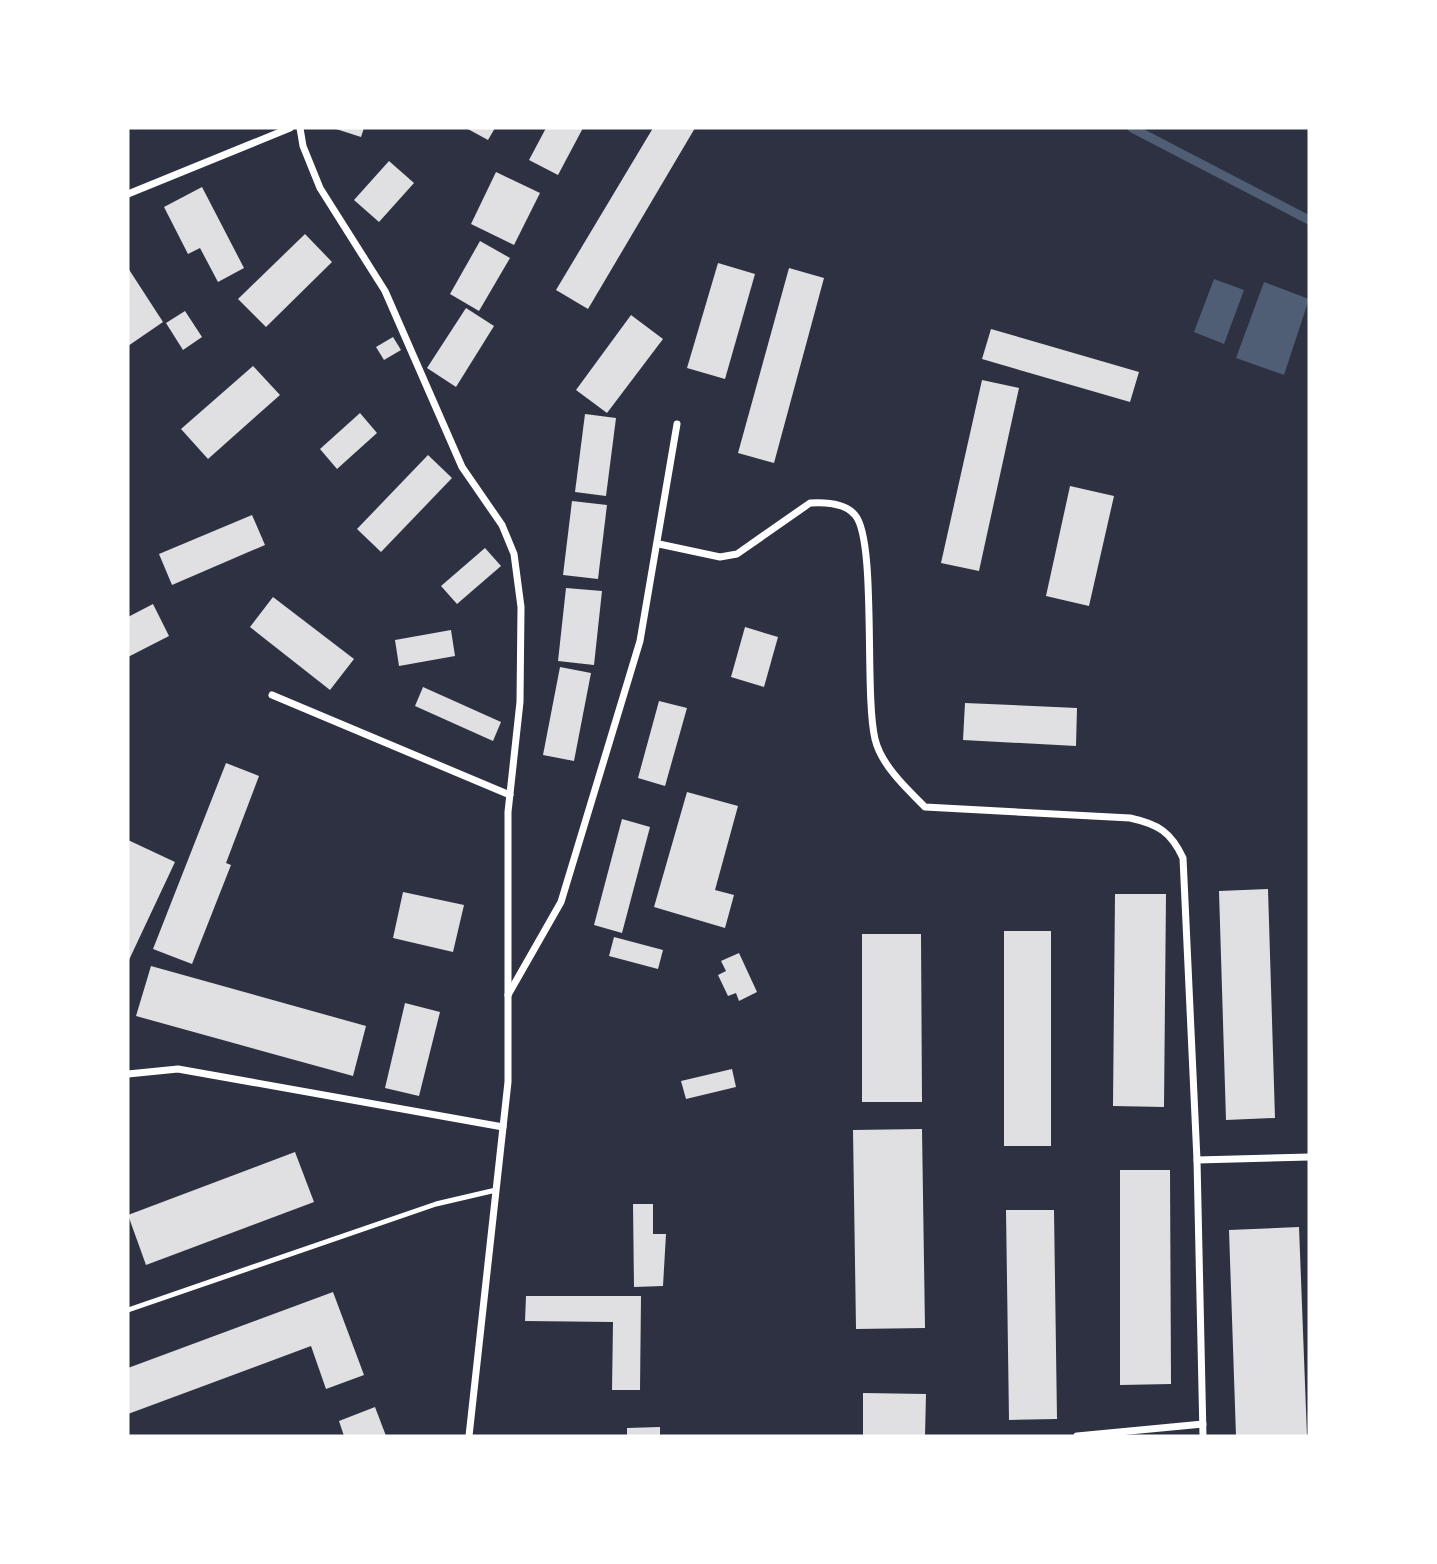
<svg xmlns="http://www.w3.org/2000/svg" width="1437" height="1564" font-family="'Alegreya Sans',sans-serif">
  <rect width="100%" height="100%" fill="#2d3142"/>
  <g fill="#4f5d75">
    <polygon points="1214,279 1244,290 1224,344 1194,332"/>
    <polygon points="1264,282 1309,299 1284,375 1236,358"/>
  </g>
  <g fill="none" stroke-linecap="round" stroke-linejoin="round">
    <polyline stroke="#4f5d75" stroke-width="9" points="1132,128 1309,220"/>
  </g>
  <g fill="#e0e0e3">
    <polygon points="333,128 364,128 361,137"/>
    <polygon points="466,128 495,128 488,140"/>
    <polygon points="546,128 583,128 558,175 529,160"/>
    <polygon points="653,128 695,128 588,309 556,290"/>
    <polygon points="389,161 414,183 379,222 354,200"/>
    <polygon points="496,172 540,193 514,245 471,224"/>
    <polygon points="202,187 244,268 218,282 200,248 188,254 164,207"/>
    <polygon points="305,234 332,262 266,327 238,299"/>
    <polygon points="480,241 510,258 479,311 450,294"/>
    <polygon points="718,263 755,274 725,379 687,368"/>
    <polygon points="128,268 163,322 128,346"/>
    <polygon points="789,268 824,278 774,463 738,453"/>
    <polygon points="466,308 494,326 456,387 427,368"/>
    <polygon points="185,311 202,337 183,350 166,323"/>
    <polygon points="631,315 663,339 607,413 576,390"/>
    <polygon points="991,329 1139,372 1130,402 982,359"/>
    <polygon points="393,337 401,350 384,360 376,347"/>
    <polygon points="253,366 280,395 208,459 181,429"/>
    <polygon points="982,380 1019,388 979,571 941,563"/>
    <polygon points="360,413 377,433 337,469 320,449"/>
    <polygon points="585,414 616,418 606,496 575,492"/>
    <polygon points="428,455 452,478 381,552 357,529"/>
    <polygon points="1070,486 1114,496 1089,606 1046,596"/>
    <polygon points="572,501 607,505 598,579 563,575"/>
    <polygon points="252,515 265,545 172,585 159,554"/>
    <polygon points="485,548 501,566 457,604 441,586"/>
    <polygon points="566,588 602,591 594,665 558,661"/>
    <polygon points="273,597 354,659 330,690 250,627"/>
    <polygon points="153,604 169,636 128,657 128,617"/>
    <polygon points="745,627 778,637 764,687 731,677"/>
    <polygon points="451,630 455,656 399,666 395,640"/>
    <polygon points="560,667 591,673 574,761 543,755"/>
    <polygon points="423,687 501,722 493,741 415,706"/>
    <polygon points="659,701 687,708 665,786 638,778"/>
    <polygon points="965,703 1077,708 1076,746 963,740"/>
    <polygon points="226,763 259,776 226,863 231,865 192,964 153,949"/>
    <polygon points="687,792 738,806 715,890 734,895 725,928 654,907"/>
    <polygon points="622,819 650,827 622,933 594,925"/>
    <polygon points="128,840 175,862 128,962"/>
    <polygon points="1268,889 1275,1118 1226,1120 1219,891"/>
    <polygon points="403,892 464,905 453,952 393,938"/>
    <polygon points="1115,894 1166,894 1164,1107 1113,1106"/>
    <rect x="1004" y="931" width="47" height="215"/>
    <polygon points="862,934 921,934 922,1102 862,1102"/>
    <polygon points="614,937 663,950 658,969 609,956"/>
    <polygon points="739,953 757,992 739,1001 736,993 728,996 718,975 726,971 721,961"/>
    <polygon points="151,966 366,1026 353,1076 136,1016"/>
    <polygon points="405,1003 440,1012 419,1096 385,1088"/>
    <polygon points="732,1069 736,1087 686,1099 681,1081"/>
    <polygon points="922,1129 925,1328 856,1329 853,1130"/>
    <polygon points="295,1152 314,1202 146,1265 128,1215"/>
    <polygon points="1120,1170 1170,1170 1171,1384 1120,1385"/>
    <polygon points="633,1204 653,1204 653,1234 666,1234 663,1286 634,1287"/>
    <polygon points="1006,1210 1054,1210 1057,1419 1009,1420"/>
    <polygon points="1299,1227 1307,1436 1236,1436 1229,1230"/>
    <polygon points="333,1292 364,1375 326,1389 311,1346 128,1414 128,1368"/>
    <polygon points="526,1296 641,1296 640,1390 612,1390 613,1322 525,1321"/>
    <polygon points="863,1393 926,1394 925,1436 863,1436"/>
    <polygon points="375,1407 386,1436 344,1436 339,1421"/>
    <polygon points="660,1427 660,1436 627,1436 627,1428"/>
  </g>
  <g fill="none" stroke-linecap="round" stroke-linejoin="round">
    <polyline stroke="#fff" stroke-width="5" points="128,1310 436,1204 496,1190"/>
    <g stroke="#fff" stroke-width="7">
      <polyline points="300,128 303,146 320,188 385,291 462,467 502,525 514,554 521,607 520,702 508,812 508,1082 469,1436"/>
      <polyline points="128,194 290,128"/>
      <path d="M659,544L720,557L737,554L810,503C825,502 845,503 855,515C877,540 864,693 875,739C881,765 907,789 925,807L1130,818C1158,824 1171,832 1183,858L1197,1160L1203,1436"/>
      <polyline points="272,695 510,795"/>
      <polyline points="508,995 561,902 640,641 677,424"/>
      <polyline points="128,1074 178,1069 503,1127"/>
      <polyline points="1197,1160 1309,1157"/>
      <polyline points="1077,1436 1203,1424"/>
    </g>
  </g>
  <rect width="1437" height="1564" fill="none" stroke="#ffffff" stroke-width="259"/>
</svg>
